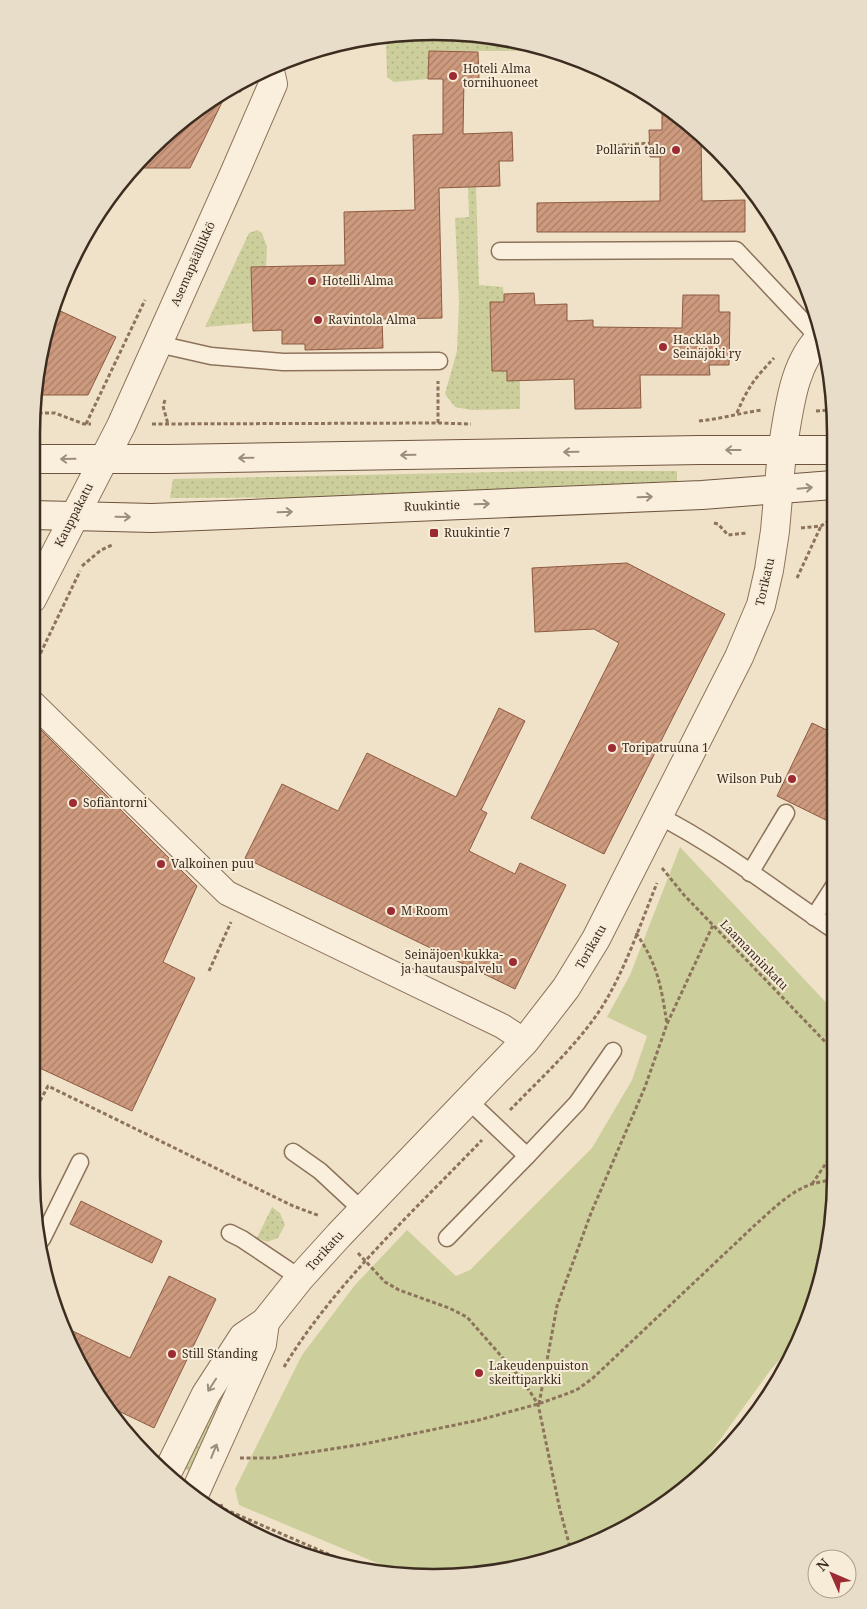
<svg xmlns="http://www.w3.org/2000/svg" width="867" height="1609" font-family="'Noto Serif',serif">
  <defs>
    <pattern id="grass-dots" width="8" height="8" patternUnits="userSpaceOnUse" patternTransform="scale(1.25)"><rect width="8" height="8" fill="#cccf9b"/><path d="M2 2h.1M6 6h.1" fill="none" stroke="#b0b285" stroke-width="1.8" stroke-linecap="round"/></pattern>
    <pattern id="building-hatch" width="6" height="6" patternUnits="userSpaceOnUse" patternTransform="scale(1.25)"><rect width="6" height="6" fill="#ce9a7e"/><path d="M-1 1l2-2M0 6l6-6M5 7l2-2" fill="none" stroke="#a87e67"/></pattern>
  </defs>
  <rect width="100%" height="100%" fill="#f0e2c8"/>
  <g fill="url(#grass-dots)">
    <polygon points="407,32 486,35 556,51 429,51 428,79 394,82 387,77 386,36"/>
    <polygon points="468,187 476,187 479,285 503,287 504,302 490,303 492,371 507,371 507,381 520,380 520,409 471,410 455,407 445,394 457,351 459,302 455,218 469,217"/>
    <polygon points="257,230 262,233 267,247 266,267 251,268 252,323 205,327 249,233"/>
    <polygon points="543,471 677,471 677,481 434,492 394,497 170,498 173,479"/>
    <polygon points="272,1207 280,1213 285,1225 278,1238 267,1242 257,1238"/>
    <polygon points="250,1341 191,1472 185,1469 217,1402"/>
  </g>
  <polygon fill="#cccf9b" points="680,847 834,1011 835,1202 822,1280 799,1336 769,1372 688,1484 588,1547 460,1577 396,1571 239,1505 235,1489 302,1355 355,1285 407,1230 456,1276 470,1270 592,1148 632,1080 647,1036 607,1017 630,975"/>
  <g fill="url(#building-hatch)" stroke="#8c5b41">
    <polygon points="429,51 478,52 479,79 464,79 463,134 512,132 513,161 499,161 500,186 439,188 442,318 382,319 383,348 305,350 305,344 282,344 282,330 253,331 251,267 345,265 344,212 415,210 413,135 443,134 443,79 428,79"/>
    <polygon points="228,90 190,168 131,168 188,115"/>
    <polygon points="662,106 701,136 702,201 745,200 745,232 537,232 537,203 660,201 660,157 650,157 649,130 662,130"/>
    <polygon points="534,293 535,305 567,304 567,321 593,320 593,327 682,328 683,295 719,295 719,312 730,312 729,365 709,365 710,375 640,375 641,408 575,409 574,379 507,381 507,371 492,371 490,302 504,302 504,294"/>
    <polygon points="54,308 116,337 88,395 34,395 45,329"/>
    <polygon points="627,563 725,614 604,854 531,818 619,643 594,629 535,632 532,568"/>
    <polygon points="499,708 525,721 481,810 487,813 469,851 515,874 520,863 566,885 515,989 245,858 282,784 338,811 367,753 456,797"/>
    <polygon points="32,721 197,886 163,962 195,978 132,1111 31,1064"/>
    <polygon points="812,723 833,733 834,824 777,796"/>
    <polygon points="81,1201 162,1241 152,1263 70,1224"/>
    <polygon points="169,1276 216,1299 154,1428 106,1405 64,1327 130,1358"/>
  </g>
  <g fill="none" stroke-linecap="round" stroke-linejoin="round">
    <defs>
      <g id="service">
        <polyline points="500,251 736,250 819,338"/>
        <polyline points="158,344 211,356 283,362 439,361"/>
        <path d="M659,816C720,847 777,892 834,930"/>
        <polyline points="750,873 786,813"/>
        <polyline points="814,917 834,886"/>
        <polyline points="469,1101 527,1156 577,1103 613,1051"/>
        <polyline points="293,1152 320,1171 362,1210"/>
        <polyline points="230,1233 242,1239 300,1278"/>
        <polyline points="447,1238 527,1156"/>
        <polyline points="42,1239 80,1162"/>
      </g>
      <polyline id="pedestrian" points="32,702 227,893 502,1026 525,1041"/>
      <g id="minor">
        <path d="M782,451C789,413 792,363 822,336"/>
        <polyline points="32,599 121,426 234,174 273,84 270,71 268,68"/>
      </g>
      <g id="tertiary">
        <polyline points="168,1471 206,1394 243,1337 265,1322 300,1278 339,1235 525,1041 566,988 596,939 739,657 761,605 769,570 775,531 782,451"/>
        <polyline points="194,1495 262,1344 265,1322"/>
      </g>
      <g id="secondary">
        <polyline points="32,459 169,459 700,450 833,450"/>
        <polyline points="32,515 152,518 702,495 833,485"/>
      </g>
    </defs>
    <use href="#service" stroke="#8d735c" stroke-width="19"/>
    <use href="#pedestrian" stroke="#8d735c" stroke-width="26"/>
    <use href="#minor" stroke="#8d735c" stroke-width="30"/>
    <use href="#tertiary" stroke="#8d735c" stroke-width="30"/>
    <use href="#secondary" stroke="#6f543f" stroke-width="30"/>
    <g stroke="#8d735c" stroke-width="3" stroke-dasharray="4 2.5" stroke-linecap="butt">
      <polyline points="232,87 238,89 241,92"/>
      <polyline points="609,146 650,143"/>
      <polyline points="165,400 163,406 168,424"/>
      <polyline points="816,411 832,410"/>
      <polyline points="32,413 55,413 84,424 91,424"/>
      <path d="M737,413C747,388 756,377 774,358"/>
      <path d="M699,421C720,419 740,413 762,410"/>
      <polyline points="438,423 438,381"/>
      <polyline points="86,424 145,300"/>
      <polyline points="152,424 438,423 471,424"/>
      <polyline points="714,523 718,524 728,535 747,533"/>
      <polyline points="801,528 821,526 833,518"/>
      <polyline points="82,566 101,550 112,545"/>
      <polyline points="797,578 821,526"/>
      <polyline points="32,671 80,571"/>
      <polyline points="662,868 684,895 834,1051"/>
      <path d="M636,933C658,965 661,986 667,1024"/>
      <polyline points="209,971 231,922"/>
      <polyline points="31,1106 36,1108"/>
      <path d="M510,1110C539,1080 574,1048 598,1013C623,976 640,925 657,883"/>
      <polyline points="31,1118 48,1086 293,1206 320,1216"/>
      <polyline points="812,1184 835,1150"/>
      <polyline points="358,1253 385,1282 399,1290 449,1308 467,1317 523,1381 538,1404 560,1510 571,1551"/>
      <path d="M284,1367C334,1284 415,1210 482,1140"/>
      <polyline points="539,1404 557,1306 591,1213 645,1087 667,1024 713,925"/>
      <polyline points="750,1415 785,1368"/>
      <path d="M240,1458H273L364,1444L479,1420L538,1404L569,1393L578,1389L593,1378L755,1225C771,1211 790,1191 812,1184C819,1182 827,1181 835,1179"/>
      <polyline points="221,1504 222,1508 358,1567"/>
    </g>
    <use href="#service" stroke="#faefdc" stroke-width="16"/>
    <use href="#pedestrian" stroke="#faefdc" stroke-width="24"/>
    <use href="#minor" stroke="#faefdc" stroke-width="28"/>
    <use href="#tertiary" stroke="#faefdc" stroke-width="28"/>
    <use href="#secondary" stroke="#faefdc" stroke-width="28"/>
  </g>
  <defs><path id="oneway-shaft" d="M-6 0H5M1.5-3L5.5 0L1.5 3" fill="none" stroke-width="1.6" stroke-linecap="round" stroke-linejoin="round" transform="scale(1.25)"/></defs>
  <g stroke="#9c8e7e">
    <use href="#oneway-shaft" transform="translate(733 450) rotate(-180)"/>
    <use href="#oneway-shaft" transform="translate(571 452) rotate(179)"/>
    <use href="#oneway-shaft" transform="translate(408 455) rotate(179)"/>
    <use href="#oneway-shaft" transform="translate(246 458) rotate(179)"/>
    <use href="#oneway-shaft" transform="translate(68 459) rotate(179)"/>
    <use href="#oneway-shaft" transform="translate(805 488) rotate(-5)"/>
    <use href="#oneway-shaft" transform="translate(645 497) rotate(-2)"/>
    <use href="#oneway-shaft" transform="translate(482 504) rotate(-2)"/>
    <use href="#oneway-shaft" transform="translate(285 512) rotate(-2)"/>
    <use href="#oneway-shaft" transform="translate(123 517) rotate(1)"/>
    <use href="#oneway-shaft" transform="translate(212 1385) rotate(123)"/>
    <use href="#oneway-shaft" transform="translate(214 1451) rotate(-68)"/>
  </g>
  <g fill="#9d2b33" stroke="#f7ecd8" stroke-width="2">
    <circle cx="453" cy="76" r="5"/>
    <circle cx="676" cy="150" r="5"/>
    <circle cx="312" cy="281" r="5"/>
    <circle cx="318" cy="320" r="5"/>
    <circle cx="663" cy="347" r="5"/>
    <rect x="429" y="528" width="10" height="10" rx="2.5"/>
    <circle cx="612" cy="748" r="5"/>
    <circle cx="792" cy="779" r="5"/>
    <circle cx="73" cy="803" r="5"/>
    <circle cx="161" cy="864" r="5"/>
    <circle cx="391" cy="911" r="5"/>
    <circle cx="513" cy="962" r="5"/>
    <circle cx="172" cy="1354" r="5"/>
    <circle cx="479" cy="1373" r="5"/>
  </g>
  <g text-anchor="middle" stroke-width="4" stroke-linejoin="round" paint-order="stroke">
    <g font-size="12" fill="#3d2c20" stroke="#f7ecd8" text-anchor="start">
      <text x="463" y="73">Hoteli Alma<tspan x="463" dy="14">tornihuoneet</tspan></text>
      <text x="666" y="154" text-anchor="end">Pollarin talo</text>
      <text x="322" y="285">Hotelli Alma</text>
      <text x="328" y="324">Ravintola Alma</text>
      <text x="673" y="344">Hacklab<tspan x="673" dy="14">Seinäjoki ry</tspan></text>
      <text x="444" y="537">Ruukintie 7</text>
      <text x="622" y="752">Toripatruuna 1</text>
      <text x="782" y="783" text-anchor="end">Wilson Pub</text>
      <text x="83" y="807">Sofiantorni</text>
      <text x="171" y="868">Valkoinen puu</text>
      <text x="401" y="915">M Room</text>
      <text x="503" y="959" text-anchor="end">Seinäjoen kukka-<tspan x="503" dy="14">ja hautauspalvelu</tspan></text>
      <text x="182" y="1358">Still Standing</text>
      <text x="489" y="1370">Lakeudenpuiston<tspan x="489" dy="14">skeittiparkki</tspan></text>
    </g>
    <g font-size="12" fill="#3d2c20" stroke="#f7ecd8">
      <text transform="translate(193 264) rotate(-66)" y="4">Asemapäällikkö</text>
      <text transform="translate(432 506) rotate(-2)" y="4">Ruukintie</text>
      <text transform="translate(74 515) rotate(-63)" y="4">Kauppakatu</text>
      <text transform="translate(765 582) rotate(-77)" y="4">Torikatu</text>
      <text transform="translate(591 947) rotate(-60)" y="4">Torikatu</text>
      <text transform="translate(754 955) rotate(46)" y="4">Laamanninkatu</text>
      <text transform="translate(325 1251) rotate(-48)" y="4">Torikatu</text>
    </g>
  </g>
  <path d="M0 0H867V1609H0ZM433 40H434A393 393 0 0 1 827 433V1176A393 393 0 0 1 434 1569H433A393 393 0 0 1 40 1176V433A393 393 0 0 1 433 40Z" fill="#e8ddc9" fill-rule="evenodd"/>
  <path fill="none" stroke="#3d2c20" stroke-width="2.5" d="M433 40H434A393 393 0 0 1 827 433V1176A393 393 0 0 1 434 1569H433A393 393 0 0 1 40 1176V433A393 393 0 0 1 433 40Z"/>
  <g transform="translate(832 1574) rotate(315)"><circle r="24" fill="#f7ecd8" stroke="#ad9f8e"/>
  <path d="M0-4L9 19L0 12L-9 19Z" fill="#9d2b33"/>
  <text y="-8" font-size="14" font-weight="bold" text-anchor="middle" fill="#3d2c20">N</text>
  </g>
</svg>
